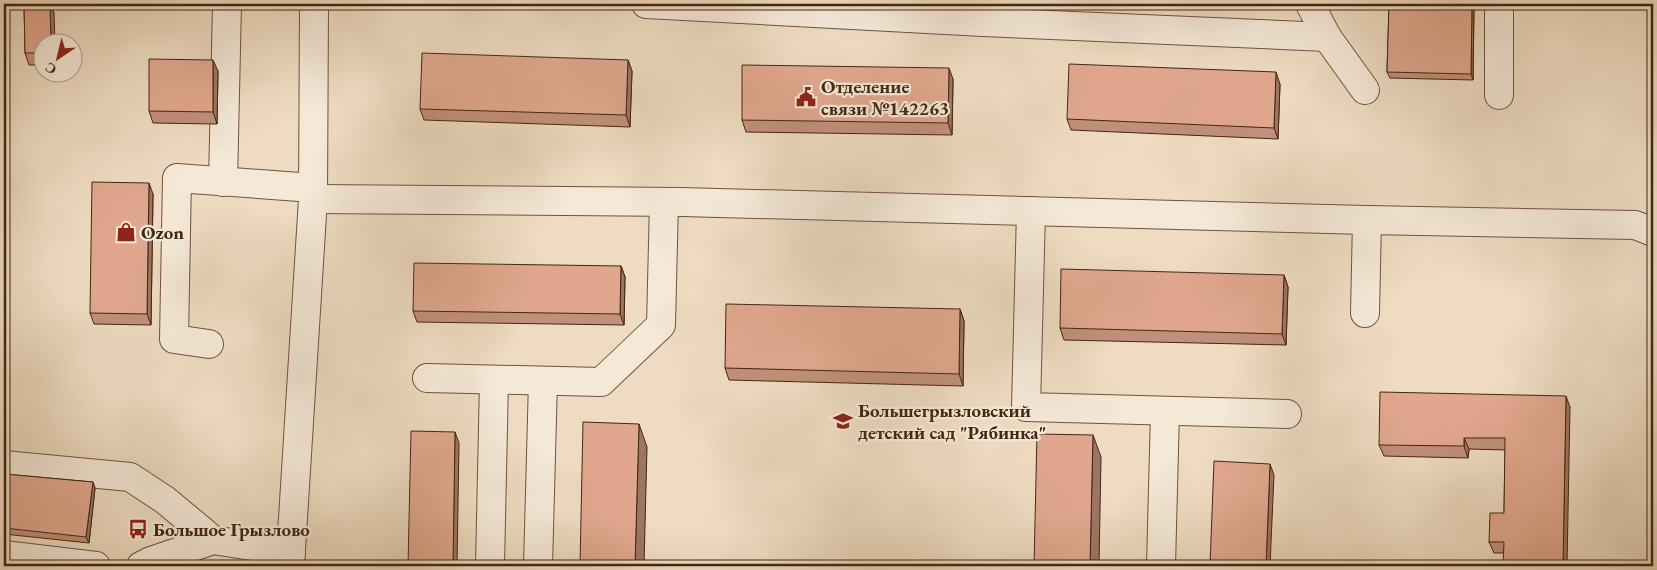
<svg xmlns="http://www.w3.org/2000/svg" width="1657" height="570" font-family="'EB Garamond',serif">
  <rect width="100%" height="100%" fill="#eedbc1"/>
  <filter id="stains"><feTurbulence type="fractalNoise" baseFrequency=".004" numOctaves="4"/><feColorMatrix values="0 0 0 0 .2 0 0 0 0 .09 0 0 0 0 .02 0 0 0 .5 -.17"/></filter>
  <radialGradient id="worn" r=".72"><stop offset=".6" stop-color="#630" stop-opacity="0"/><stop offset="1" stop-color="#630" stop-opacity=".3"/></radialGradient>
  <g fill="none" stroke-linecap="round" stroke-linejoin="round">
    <defs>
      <g id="minor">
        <polyline points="646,4 983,22 1327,37 1365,90"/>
        <polyline points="1310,4 1327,37"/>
        <polyline points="1499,95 1499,4"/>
        <polyline points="223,182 227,4"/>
        <polyline points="313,199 682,202 1367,220 1635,225 1653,232"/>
        <polyline points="1031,211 1026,407 1287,414"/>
        <polyline points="1365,313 1367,220"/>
        <polyline points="209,344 174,339 177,178 313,188"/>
        <polyline points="427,378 601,382 661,325 664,202"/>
        <polyline points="4,465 130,477 165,500 213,540 291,552"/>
        <polyline points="4,555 96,566"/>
        <polyline points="141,566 151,561 213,540"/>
        <polyline points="290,566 313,199 314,4"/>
        <polyline points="490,566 494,380"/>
        <polyline points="538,566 543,381"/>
        <polyline points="1161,566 1165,411"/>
      </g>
    </defs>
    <use href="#minor" stroke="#6d543d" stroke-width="30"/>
    <use href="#minor" stroke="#f4e8d7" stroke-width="28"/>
  </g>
  <g fill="#c1907a" stroke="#422711">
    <polygon points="24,4 51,4 54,13 42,42 42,65 29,65 25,53"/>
    <polygon points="1389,4 1472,4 1474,8 1473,80 1390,78 1387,72"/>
    <polygon points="628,60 632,71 630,127 424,120 420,109"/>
    <polygon points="218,71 217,124 153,123 149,111"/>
    <polygon points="953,79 952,135 746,132 742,120"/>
    <polygon points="1280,84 1278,139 1071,130 1067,119"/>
    <polygon points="153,194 151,325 94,324 90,313"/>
    <polygon points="621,266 625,277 624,325 417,322 413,311"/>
    <polygon points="1284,275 1288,287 1286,345 1064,340 1060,328"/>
    <polygon points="960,309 964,321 963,386 729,380 725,368"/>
    <polygon points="1570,407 1503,553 1494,553 1489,542 1504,513 1505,450 1469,449 1468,458 1384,456 1379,445"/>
    <polygon points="4,474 93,482 95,488 89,543 4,534"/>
  </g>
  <g fill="#9d7563" stroke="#422711">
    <polygon points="50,4 54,13 55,42 51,42"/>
    <polygon points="1472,4 1474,8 1473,80 1471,74"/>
    <polygon points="213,60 218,71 217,124 213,112"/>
    <polygon points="628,60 632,71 630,127 626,115"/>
    <polygon points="949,68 953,79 952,135 948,123"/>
    <polygon points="1276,72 1280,84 1278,139 1274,128"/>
    <polygon points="149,183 153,194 151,325 147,314"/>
    <polygon points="621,266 625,277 624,325 620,314"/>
    <polygon points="1284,275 1288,287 1286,345 1282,334"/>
    <polygon points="960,309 964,321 963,386 959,374"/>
    <polygon points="1566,396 1570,407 1567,566 1563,566"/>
    <polygon points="639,424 647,447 644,566 635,566"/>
    <polygon points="455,432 459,443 457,566 453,566"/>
    <polygon points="1093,435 1101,457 1099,566 1090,566"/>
    <polygon points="1464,438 1469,449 1468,458 1464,446"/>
    <polygon points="1270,464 1274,475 1270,566 1266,566"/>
    <polygon points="93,482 95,488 89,543 86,537"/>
  </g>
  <g fill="#e0a78e" stroke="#422711">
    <polygon points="24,4 50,4 51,42 42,42 42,53 25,53"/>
    <polygon points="1389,4 1472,4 1471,74 1387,72"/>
    <polygon points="422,53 628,60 626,115 420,109"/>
    <polygon points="149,59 213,60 213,112 149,111"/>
    <polygon points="1069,64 1276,72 1274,128 1067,119"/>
    <polygon points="742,65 949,68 948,123 742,120"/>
    <polygon points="92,182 149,183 147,314 90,313"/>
    <polygon points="414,263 621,266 620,314 413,311"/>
    <polygon points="1061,269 1284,275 1282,334 1060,328"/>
    <polygon points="726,304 960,309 959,374 725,368"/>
    <polygon points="1380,392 1566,396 1563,566 1503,566 1504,542 1489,542 1490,513 1504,513 1505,438 1464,438 1464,446 1379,445"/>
    <polygon points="583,422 639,424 635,566 580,566"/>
    <polygon points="411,431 455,432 453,566 408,566"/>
    <polygon points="1037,434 1093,435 1090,566 1034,566"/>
    <polygon points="1214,461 1270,464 1266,566 1210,566"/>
    <polygon points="4,474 93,482 86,537 4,528"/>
  </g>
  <defs>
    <symbol id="civic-bare" viewBox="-9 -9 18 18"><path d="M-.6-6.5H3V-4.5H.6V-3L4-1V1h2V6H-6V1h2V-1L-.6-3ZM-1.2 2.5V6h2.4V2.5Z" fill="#8f2418" stroke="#f4e8d7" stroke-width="2.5" paint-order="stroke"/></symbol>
    <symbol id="shop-bare" viewBox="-9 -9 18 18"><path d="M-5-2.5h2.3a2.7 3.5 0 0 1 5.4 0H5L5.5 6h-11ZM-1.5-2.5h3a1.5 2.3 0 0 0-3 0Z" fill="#8f2418" stroke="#f4e8d7" stroke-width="2.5" paint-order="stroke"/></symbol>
    <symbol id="school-bare" viewBox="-9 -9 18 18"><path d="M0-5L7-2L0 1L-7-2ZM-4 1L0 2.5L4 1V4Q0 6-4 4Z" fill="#8f2418" stroke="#f4e8d7" stroke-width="2.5" paint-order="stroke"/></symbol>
    <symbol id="bus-bare" viewBox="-9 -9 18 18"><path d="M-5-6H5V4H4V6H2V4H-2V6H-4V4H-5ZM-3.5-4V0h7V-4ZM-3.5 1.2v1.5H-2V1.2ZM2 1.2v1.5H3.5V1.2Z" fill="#8f2418" stroke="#f4e8d7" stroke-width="2.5" paint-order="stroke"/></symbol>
  </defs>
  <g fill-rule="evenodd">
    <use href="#civic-bare" x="792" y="83" width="28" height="28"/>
    <use href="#shop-bare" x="112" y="218" width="28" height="28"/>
    <use href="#school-bare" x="829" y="407" width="28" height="28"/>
    <use href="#bus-bare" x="124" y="515" width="28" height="28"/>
  </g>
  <g text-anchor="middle" stroke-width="4.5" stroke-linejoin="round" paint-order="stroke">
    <g font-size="19" font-weight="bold" fill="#422711" stroke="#f4e8d7" text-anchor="start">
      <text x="821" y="93">Отделение<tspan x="821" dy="22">связи №142263</tspan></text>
      <text x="141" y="239">Ozon</text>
      <text x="858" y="417">Большегрызловский<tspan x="858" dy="22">детский сад "Рябинка"</tspan></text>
      <text x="153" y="536">Большое Грызлово</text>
    </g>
  </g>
  <rect width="1657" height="570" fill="none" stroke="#eedbc1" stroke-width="20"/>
  <rect x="5" y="5" width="1647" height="560" fill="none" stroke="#422711" stroke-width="2.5"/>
  <rect x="10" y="10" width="1637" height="550" fill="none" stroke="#422711"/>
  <g transform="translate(58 58) rotate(215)"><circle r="24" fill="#f4e8d7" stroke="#ad9b88"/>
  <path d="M0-4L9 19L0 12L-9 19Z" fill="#8f2418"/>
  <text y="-8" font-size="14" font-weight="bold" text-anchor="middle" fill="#422711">С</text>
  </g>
  <rect width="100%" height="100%" filter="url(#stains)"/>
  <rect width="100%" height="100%" fill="url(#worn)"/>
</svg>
